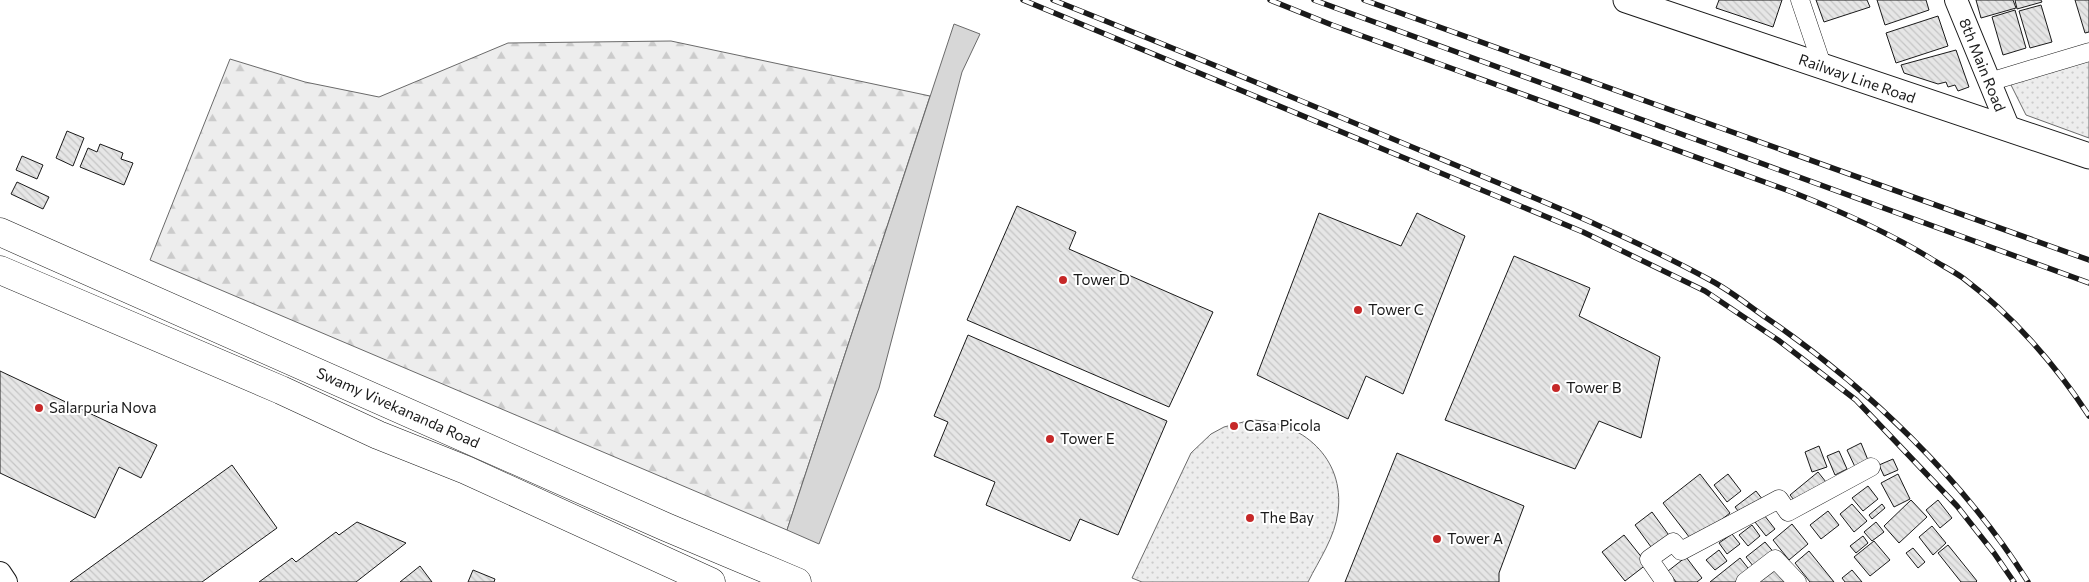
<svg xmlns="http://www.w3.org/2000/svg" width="2089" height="582" font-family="Commissioner,sans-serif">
  <defs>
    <pattern id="forest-firs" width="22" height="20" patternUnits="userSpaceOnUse" patternTransform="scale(1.25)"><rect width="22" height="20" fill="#ededed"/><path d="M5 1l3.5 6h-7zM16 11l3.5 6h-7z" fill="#cbcbcb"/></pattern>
    <pattern id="park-dots" width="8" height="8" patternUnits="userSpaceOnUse" patternTransform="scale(1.25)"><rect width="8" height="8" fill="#ededed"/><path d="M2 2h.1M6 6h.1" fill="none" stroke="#cbcbcb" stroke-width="1.8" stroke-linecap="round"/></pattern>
    <pattern id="building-back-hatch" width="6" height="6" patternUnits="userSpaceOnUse" patternTransform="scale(1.25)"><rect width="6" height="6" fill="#e6e6e6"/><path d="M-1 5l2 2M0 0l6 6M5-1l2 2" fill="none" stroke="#c5c5c5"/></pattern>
  </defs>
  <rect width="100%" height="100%" fill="#fff"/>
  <polygon fill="url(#forest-firs)" stroke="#6a6a6a" points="671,41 930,96 787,530 150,260 230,59 305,82 379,97 508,43"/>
  <g fill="url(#park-dots)" stroke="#6a6a6a">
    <polygon points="2089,56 2089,138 2026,115 2008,79"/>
    <path d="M1251,420C1302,421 1345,458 1338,512C1335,537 1319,560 1308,582H1142L1132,578L1191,453L1211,434L1224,427Z"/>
  </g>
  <polygon fill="#d7d7d7" stroke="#6a6a6a" points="954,24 980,34 962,72 879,388 819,544 787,530"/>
  <g fill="url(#building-back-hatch)" stroke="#1a1a1a">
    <polygon points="1719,0 1782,0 1773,27 1716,8"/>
    <polygon points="1816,0 1867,0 1870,7 1824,22"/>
    <polygon points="1877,0 1926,0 1929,10 1885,25"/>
    <polygon points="1976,0 2013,0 2016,8 1981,18"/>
    <polygon points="2015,0 2041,0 2042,2 2017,9"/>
    <polygon points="2075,0 2089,0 2089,32 2085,33"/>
    <polygon points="2041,5 2052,42 2030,48 2019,11"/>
    <polygon points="2015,10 2026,48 2003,55 1992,17"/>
    <polygon points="1938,16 1948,46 1896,63 1886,33"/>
    <polygon points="1956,50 1969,87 1958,91 1955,85 1948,87 1946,82 1938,84 1904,73 1901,65"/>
    <polygon points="67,131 84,138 73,166 56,158"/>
    <polygon points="100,144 123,153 121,159 133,163 124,185 80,167 88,148 97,152"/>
    <polygon points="22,156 43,165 37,179 16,170"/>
    <polygon points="17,182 49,197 43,209 11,194"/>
    <polygon points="1017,206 1076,232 1069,249 1213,312 1169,407 967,320"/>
    <polygon points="1319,213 1401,246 1417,213 1465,236 1403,394 1366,376 1348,419 1257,375"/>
    <polygon points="1514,256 1590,288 1579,316 1660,357 1641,438 1599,421 1575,469 1445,420"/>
    <polygon points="968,335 1167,421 1118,535 1080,519 1070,541 986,505 995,482 934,456 948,422 934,416"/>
    <polygon points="0,371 157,445 141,478 119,467 95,518 0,473"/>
    <polygon points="1861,443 1870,465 1857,471 1847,450"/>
    <polygon points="1819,446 1827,467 1812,472 1805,452"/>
    <polygon points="1839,451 1847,469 1835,475 1827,456"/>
    <polygon points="1397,453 1524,506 1499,573 1499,582 1345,582"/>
    <polygon points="1893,459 1898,470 1884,476 1879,465"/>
    <polygon points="232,465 277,528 202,582 70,582"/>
    <polygon points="1818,472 1826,482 1798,505 1790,495"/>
    <polygon points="1700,474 1730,513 1693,542 1663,503"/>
    <polygon points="1728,474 1741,491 1727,502 1714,485"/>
    <polygon points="1898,474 1910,499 1894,507 1881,483"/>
    <polygon points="1868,486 1878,499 1863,511 1852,498"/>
    <polygon points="1756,491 1763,500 1742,516 1735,507"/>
    <polygon points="1911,500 1927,517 1899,543 1884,526"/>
    <polygon points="1938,500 1952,518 1940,528 1926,510"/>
    <polygon points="1852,504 1867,521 1854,532 1840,514"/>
    <polygon points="1882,504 1885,508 1872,519 1869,515"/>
    <polygon points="1828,511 1839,525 1821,539 1810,525"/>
    <polygon points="1652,512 1671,538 1654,551 1635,525"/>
    <polygon points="1764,515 1775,529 1766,536 1755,522"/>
    <polygon points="357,522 406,543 356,582 259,582 292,558 296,562 336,532 339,535"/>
    <polygon points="1876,522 1884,532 1872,541 1864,532"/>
    <polygon points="1792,524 1808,544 1789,560 1773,540"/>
    <polygon points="1752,525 1760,536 1748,546 1739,535"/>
    <polygon points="1932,526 1946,543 1933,555 1919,537"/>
    <polygon points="1732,534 1740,544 1727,554 1719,543"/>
    <polygon points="1624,535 1647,564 1625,581 1602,552"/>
    <polygon points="1863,536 1868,543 1856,553 1850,546"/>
    <polygon points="1874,541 1890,560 1870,576 1854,557"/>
    <polygon points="1765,542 1776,555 1757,571 1746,557"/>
    <polygon points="1948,545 1977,581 1976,582 1961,582 1938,553"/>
    <polygon points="1913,548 1925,562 1918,568 1906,553"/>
    <polygon points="1719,550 1727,561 1715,570 1706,560"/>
    <polygon points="1809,551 1834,582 1810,582 1795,563"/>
    <polygon points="1686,557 1702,578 1697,582 1676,582 1668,571"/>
    <polygon points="1740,558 1752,573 1741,582 1710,582"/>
    <polygon points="420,566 432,582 400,582"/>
    <polygon points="1776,568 1787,582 1759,582"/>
    <polygon points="473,570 495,579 494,582 468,582"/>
    <polygon points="1852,570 1862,582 1845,582 1842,578"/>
  </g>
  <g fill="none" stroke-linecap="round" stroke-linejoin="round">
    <defs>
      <g id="minor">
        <polyline points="1800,0 1823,68"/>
        <polyline points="1989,82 2089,52"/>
        <polyline points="1665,582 1649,559 1673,542 1681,551 1779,499 1788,512 1871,467"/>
        <polyline points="1745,582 1775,559 1797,582"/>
      </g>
      <g id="tertiary">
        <polyline points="1956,0 2009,129"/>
        <polyline points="0,573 6,582"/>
      </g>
      <polyline id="secondary" points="1626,0 2089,156"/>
      <g id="primary">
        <polyline points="0,232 666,527 797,582"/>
        <polyline points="0,270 281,390 378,435 466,470 711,582"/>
      </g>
    </defs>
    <use href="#minor" stroke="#1a1a1a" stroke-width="19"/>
    <use href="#tertiary" stroke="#1a1a1a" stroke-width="24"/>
    <use href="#secondary" stroke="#1a1a1a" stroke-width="27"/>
    <use href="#primary" stroke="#1a1a1a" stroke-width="29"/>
    <use href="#minor" stroke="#fff" stroke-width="18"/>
    <use href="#tertiary" stroke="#fff" stroke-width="22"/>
    <use href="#secondary" stroke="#fff" stroke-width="25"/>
    <use href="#primary" stroke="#fff" stroke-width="28"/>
    <defs>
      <g id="rail">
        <polyline points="1023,0 1583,232 1705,291 1778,340 1856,400 1957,506 1994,553 2014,582"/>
        <path d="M1053,0C1179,50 1304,102 1429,154C1524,194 1620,231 1710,280C1731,291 1749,306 1768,319C1867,387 1964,480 2028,582"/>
        <path d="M1270,0L1332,25L1792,192C1840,211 1886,231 1930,258C1941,265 1953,271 1963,278C2011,314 2056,365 2089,416"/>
        <polyline points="1314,0 2089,283"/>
        <polyline points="1364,0 2089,260"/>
      </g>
    </defs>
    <use href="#rail" stroke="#1a1a1a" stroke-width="5.5"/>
    <use href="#rail" stroke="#fff" stroke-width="4" stroke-dasharray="11" stroke-linecap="butt"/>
  </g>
  <g fill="#c62828" stroke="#fff" stroke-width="2">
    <circle cx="1063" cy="280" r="5"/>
    <circle cx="1358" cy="310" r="5"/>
    <circle cx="1556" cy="388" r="5"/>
    <circle cx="39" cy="408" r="5"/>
    <circle cx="1234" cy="426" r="5"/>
    <circle cx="1050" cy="439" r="5"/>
    <circle cx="1250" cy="518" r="5"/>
    <circle cx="1437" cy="539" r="5"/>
  </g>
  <g text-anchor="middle" stroke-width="4" stroke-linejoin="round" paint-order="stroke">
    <g font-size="15" fill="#1a1a1a" stroke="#fff">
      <text transform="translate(1982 65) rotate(68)" y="5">8th Main Road</text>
      <text transform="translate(1857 79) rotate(19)" y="5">Railway Line Road</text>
      <text transform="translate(398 408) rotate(24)" y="5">Swamy Vivekananda Road</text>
    </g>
    <g font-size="15" fill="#1a1a1a" stroke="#fff" text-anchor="start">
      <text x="1073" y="285">Tower D</text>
      <text x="1368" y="315">Tower C</text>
      <text x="1566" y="393">Tower B</text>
      <text x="49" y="413">Salarpuria Nova</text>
      <text x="1244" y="431">Casa Picola</text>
      <text x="1060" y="444">Tower E</text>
      <text x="1260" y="523">The Bay</text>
      <text x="1447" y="544">Tower A</text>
    </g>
  </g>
</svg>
